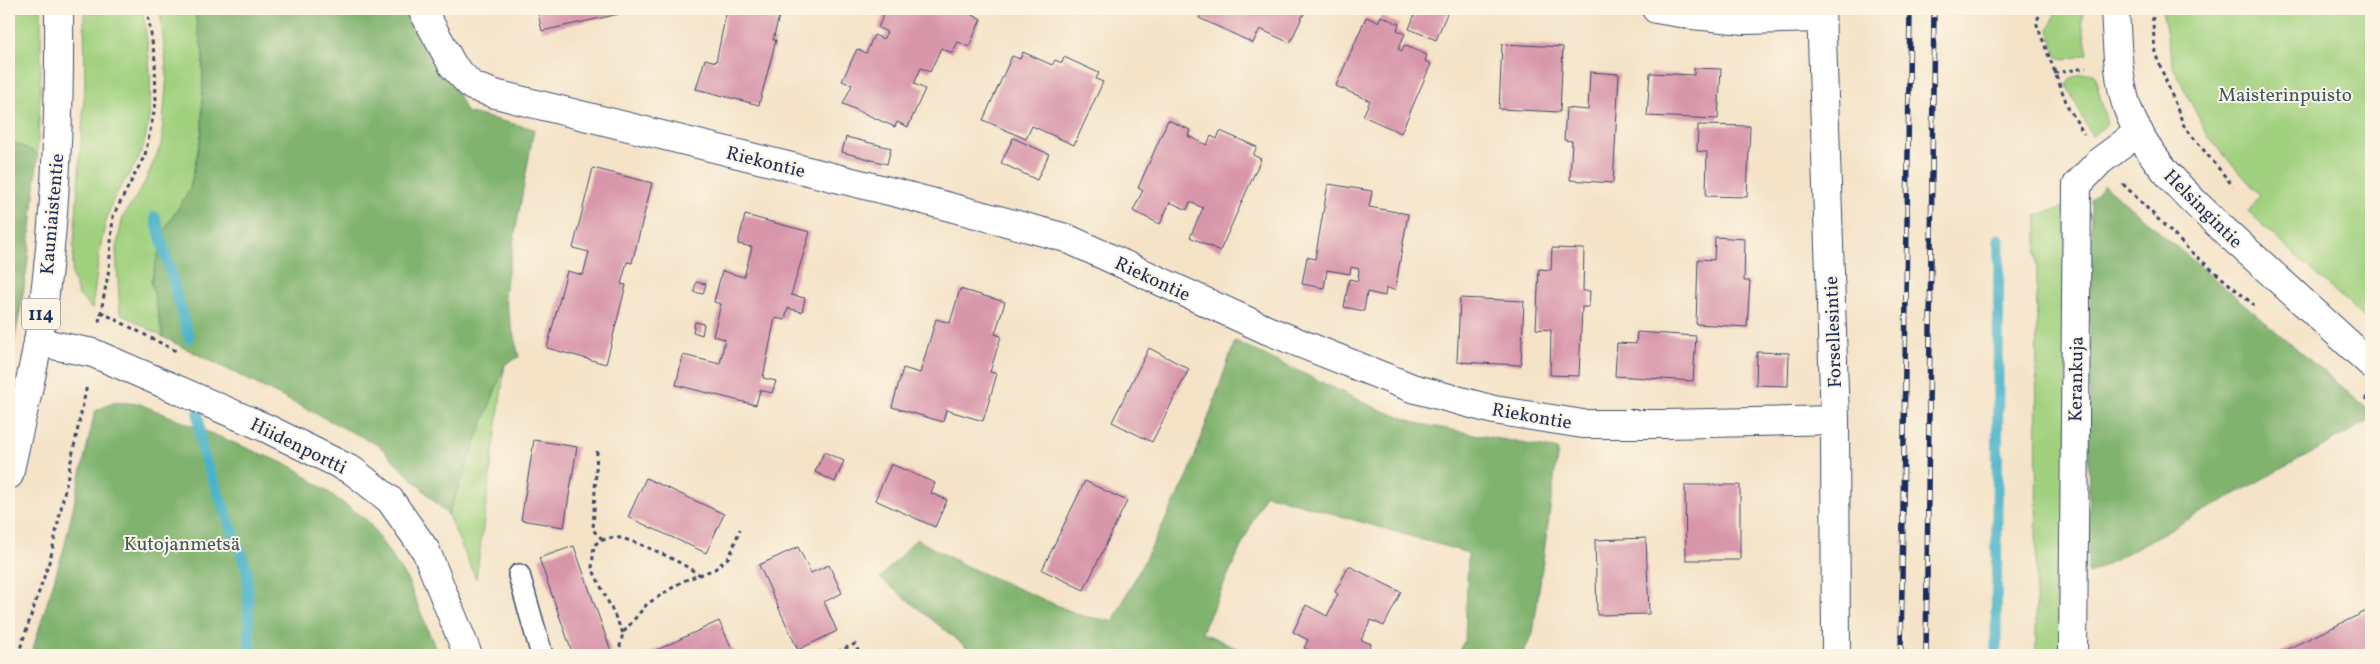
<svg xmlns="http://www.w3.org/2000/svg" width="2380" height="664" font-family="Vollkorn,serif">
  <rect width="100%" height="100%" fill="#fcf5e5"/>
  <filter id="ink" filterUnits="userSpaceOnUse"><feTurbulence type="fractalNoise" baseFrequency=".02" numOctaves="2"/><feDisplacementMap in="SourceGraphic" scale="10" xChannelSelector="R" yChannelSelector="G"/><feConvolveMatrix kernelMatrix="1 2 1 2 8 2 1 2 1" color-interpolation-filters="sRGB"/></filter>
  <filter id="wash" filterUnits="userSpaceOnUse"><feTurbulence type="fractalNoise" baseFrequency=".0096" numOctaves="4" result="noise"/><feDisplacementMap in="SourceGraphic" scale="20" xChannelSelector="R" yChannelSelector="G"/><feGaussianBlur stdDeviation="1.12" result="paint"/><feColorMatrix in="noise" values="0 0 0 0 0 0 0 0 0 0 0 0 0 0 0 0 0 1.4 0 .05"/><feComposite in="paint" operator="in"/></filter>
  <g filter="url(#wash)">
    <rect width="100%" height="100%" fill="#f4e3c7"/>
    <g fill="#a1d17f" stroke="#5e806e">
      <path d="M9,9H41C42,95 37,180 27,266C23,301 15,336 9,371Z"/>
      <path d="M84,9H142C150,52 157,114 140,155C132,174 116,189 110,208C99,240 97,276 92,309L78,294L72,274L85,85Z"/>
      <polygon points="160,9 194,9 203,54 202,131 190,189 165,229 152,281 163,337 120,313 116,249 123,217 144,184 161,145 167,75"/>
      <polygon points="2058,9 2083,9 2082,21 2088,54 2065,60 2057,57 2049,29"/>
      <polygon points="2162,9 2371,9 2371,324 2248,212 2260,195 2209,138 2173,67"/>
      <path d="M2094,73L2107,124L2092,136L2067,86C2070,73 2083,74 2094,73Z"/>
      <polygon points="2065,207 2069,655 2036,655 2037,215"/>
      <polygon points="505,364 476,579 448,515"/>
    </g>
    <g fill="#80b36e" stroke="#4e7166">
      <polygon points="194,9 419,9 466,112 534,129 504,295 519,357 505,364 448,515 378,445 163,337 151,281 165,229 190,189 202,131 203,54"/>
      <polygon points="9,140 38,154 27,268 9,371"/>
      <polygon points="2104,185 2371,412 2371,420 2088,574 2091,199"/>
      <polygon points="1235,341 1378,409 1421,424 1558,450 1533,634 1522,655 1456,655 1465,640 1468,553 1265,494 1202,632 1250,655 981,655 966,647 880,578 916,539 968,567 1082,616 1113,621 1188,476"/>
      <polygon points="115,402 140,404 295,468 368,521 408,581 438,655 31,655 64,548 95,411"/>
    </g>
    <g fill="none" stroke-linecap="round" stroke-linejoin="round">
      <g stroke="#4bb3c9" stroke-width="11">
        <polyline points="155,217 189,338"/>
        <polyline points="198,414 202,451 247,569 250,650 248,655"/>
        <polyline points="1996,655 1999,239"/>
      </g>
    </g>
    <g id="blocks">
      <g fill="#d896aa">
        <polygon points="537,9 618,9 619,14 542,31"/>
        <polygon points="727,9 784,9 782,17 779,16 773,40 776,40 759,105 696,89 705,59 716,62"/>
        <polygon points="886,9 959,9 981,19 969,47 958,42 952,53 941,48 930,72 921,68 914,84 925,89 908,127 897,122 895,127 843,104 852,85 842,81 857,49 866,53 874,35 883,39 887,32 878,28"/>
        <polygon points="1204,9 1306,9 1290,43 1260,29 1253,43 1199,18"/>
        <polygon points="1417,9 1441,9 1448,11 1436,40 1409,29"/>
        <polygon points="1381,16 1399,24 1397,30 1405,34 1398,49 1402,51 1404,45 1427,55 1425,61 1431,64 1401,133 1363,116 1370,101 1336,86 1366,17 1378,22"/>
        <polygon points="1502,44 1563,47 1560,112 1499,109"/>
        <polygon points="1023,52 1052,65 1055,60 1062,63 1064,57 1099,73 1096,79 1103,82 1074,145 1032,126 1026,139 983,120 1012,56 1020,59"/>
        <polygon points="1694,68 1721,69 1718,119 1647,116 1650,73 1694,75"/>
        <polygon points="1590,72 1619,74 1613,183 1570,180 1572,141 1564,140 1566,108 1588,110"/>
        <polygon points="1168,120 1190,130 1188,136 1207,145 1211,136 1217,139 1220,131 1257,147 1253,155 1261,159 1220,251 1190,237 1203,208 1190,202 1187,210 1170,202 1160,224 1133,211 1143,190 1138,188"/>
        <polygon points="1698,125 1750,126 1747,197 1706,196 1707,152 1697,151"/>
        <polygon points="846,137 891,148 887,164 842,152"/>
        <polygon points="1013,138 1049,154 1037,180 1001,163"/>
        <polygon points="593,168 652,183 632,263 627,262 621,284 626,285 606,364 547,348 567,271 583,275 589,252 573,248"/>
        <polygon points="1328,184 1372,191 1369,207 1408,214 1395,290 1386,288 1385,296 1367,292 1364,311 1344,307 1349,279 1358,281 1359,269 1351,267 1350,274 1327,270 1324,288 1302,284 1307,257 1315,259"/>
        <polygon points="745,215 810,232 791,295 805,298 802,312 788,308 785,320 775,318 763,378 776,381 772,393 760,390 756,405 676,385 683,355 720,364 725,339 713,336 721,304 714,302 722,271 744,277 752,247 738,244"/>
        <polygon points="1715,237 1745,239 1744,281 1750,281 1747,327 1696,324 1698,259 1714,260"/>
        <polygon points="1552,248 1584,249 1583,291 1590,291 1589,307 1582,307 1579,376 1550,375 1551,330 1536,329 1539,269 1551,270"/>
        <polygon points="696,282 706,284 703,294 694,292"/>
        <polygon points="960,289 1005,302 995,334 1001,336 990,372 997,374 983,421 946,410 943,422 892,407 903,368 920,373 936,319 950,323"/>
        <polygon points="1460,298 1524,301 1521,365 1457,362"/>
        <polygon points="695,322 704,324 702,335 693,332"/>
        <polygon points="1637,332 1696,336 1693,381 1615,376 1617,343 1636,344"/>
        <polygon points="1149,348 1189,369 1152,442 1112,422"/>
        <polygon points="1757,352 1789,353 1788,386 1756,385"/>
        <polygon points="534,440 577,447 564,527 521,520"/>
        <polygon points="824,452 844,461 835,482 815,472"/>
        <polygon points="891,464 935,483 931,493 947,500 935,527 875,500"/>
        <polygon points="646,478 724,514 706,553 628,517"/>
        <polygon points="1085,481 1127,501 1084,590 1042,570"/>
        <polygon points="1685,485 1740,485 1740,560 1686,560"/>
        <polygon points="1646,538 1649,614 1597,615 1595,540"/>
        <polygon points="574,546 611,651 599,655 573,655 539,558"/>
        <polygon points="798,547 811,573 829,565 842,593 824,602 837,631 798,650 759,565"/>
        <polygon points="1349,566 1401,592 1384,626 1371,620 1361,640 1371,644 1365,655 1319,655 1304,648 1308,640 1293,632 1306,605 1327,616 1338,594 1335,592"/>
        <polygon points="2371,609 2371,655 2275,655"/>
        <polygon points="719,621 735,655 646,655"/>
      </g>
    </g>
  </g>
  <g filter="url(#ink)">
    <use href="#blocks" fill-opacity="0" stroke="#3c4a6e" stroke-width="1"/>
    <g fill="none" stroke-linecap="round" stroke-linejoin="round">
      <defs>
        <polyline id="service" points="519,575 542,655"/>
        <g id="minor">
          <polyline points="422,9 453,66 472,86 495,94 897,193 1066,238 1267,330 1412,388 1494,410 1583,424 1667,424 1835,420"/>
          <polyline points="1656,9 1692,15 1744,20 1821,18"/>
          <polyline points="1821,9 1835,420 1836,655"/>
          <polyline points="38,342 93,353 266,428 353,471 390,500 426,551 468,655"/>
          <polyline points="2073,655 2077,185 2100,161 2139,132"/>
        </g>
        <path id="secondary" d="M2115,9C2117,41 2117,76 2127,107C2148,167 2210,217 2256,259C2294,294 2333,329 2371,364"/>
        <path id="primary" d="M9,475C18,431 30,387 38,342C56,232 60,120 59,9"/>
      </defs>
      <use href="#service" stroke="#3c4a6e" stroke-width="24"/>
      <use href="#minor" stroke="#3c4a6e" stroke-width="30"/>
      <use href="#secondary" stroke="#3c4a6e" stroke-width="30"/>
      <use href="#primary" stroke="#3c4a6e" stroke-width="30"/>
      <g stroke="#3c4a6e" stroke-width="3" stroke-dasharray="4 4" stroke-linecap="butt">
        <polyline points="2043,9 2036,22 2068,107 2084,134"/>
        <polyline points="2152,9 2155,53 2184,126 2233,186"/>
        <polyline points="2054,73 2086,68"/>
        <polyline points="2123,184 2190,251 2254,305"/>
        <polyline points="101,312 178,352"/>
        <polyline points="99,322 109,269 113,216 145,155 156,103 155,60 147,9"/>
        <polyline points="2365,397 2371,402"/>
        <polyline points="597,451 593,530 602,539"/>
        <path d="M623,633L592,568L594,545C601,540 611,536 620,538C645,544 679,561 700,575"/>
        <polyline points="18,655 51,556 87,385"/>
        <polyline points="618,655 623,633 647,604 683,581 715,569 730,556 740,529"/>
        <polyline points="830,655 855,644 860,655"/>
      </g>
      <use href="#service" stroke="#fff" stroke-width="21"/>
      <use href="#minor" stroke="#fff" stroke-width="28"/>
      <use href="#secondary" stroke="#fff" stroke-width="28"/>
      <use href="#primary" stroke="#fff" stroke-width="28"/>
      <defs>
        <g id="rail">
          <polyline points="1901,655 1910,9"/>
          <polyline points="1926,655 1934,9"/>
        </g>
      </defs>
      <use href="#rail" stroke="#1b2f5e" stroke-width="5.5"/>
      <use href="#rail" stroke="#fcf5e5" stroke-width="4" stroke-dasharray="11" stroke-linecap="butt"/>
    </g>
  </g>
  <g text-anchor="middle" stroke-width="4" stroke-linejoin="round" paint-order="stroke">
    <rect fill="#fcf5e5" stroke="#5e6a86" stroke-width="1" x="22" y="298.5" width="38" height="31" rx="4"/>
    <g font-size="18" font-weight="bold" fill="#1b2f5e">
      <text x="41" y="320">114</text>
    </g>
    <g font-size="19" fill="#3c5866" stroke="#fcf5e5">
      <text x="2285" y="101">Maisterinpuisto</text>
      <text x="182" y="550">Kutojanmetsä</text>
    </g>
    <g font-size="19" fill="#1b2f5e" stroke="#fcf5e5">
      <text transform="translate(766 161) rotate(14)" y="7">Riekontie</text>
      <text transform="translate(2204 208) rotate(45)" y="7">Helsingintie</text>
      <text transform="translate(51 214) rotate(-85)" y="7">Kauniaistentie</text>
      <text transform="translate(1153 278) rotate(25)" y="7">Riekontie</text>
      <text transform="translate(1832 332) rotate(-92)" y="7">Forsellesintie</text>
      <text transform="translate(2075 379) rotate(-89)" y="7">Kerankuja</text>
      <text transform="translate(1532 415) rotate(10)" y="7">Riekontie</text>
      <text transform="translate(299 445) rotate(26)" y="7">Hiidenportti</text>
    </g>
  </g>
  <rect width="2380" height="664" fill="none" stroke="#fcf5e5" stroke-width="30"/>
</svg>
